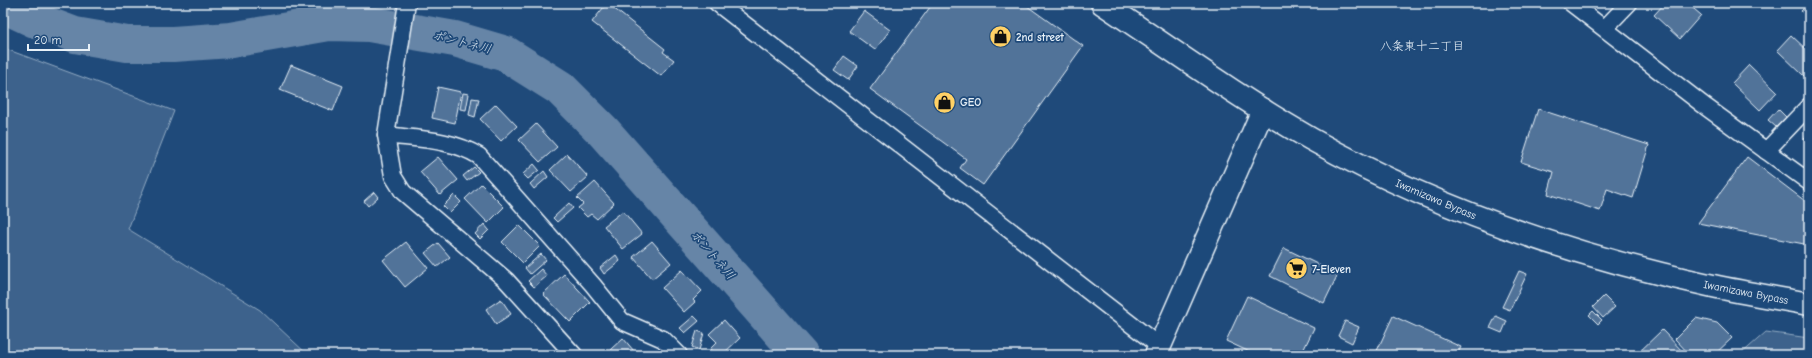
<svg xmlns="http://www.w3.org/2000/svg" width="1812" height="358" font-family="'Comic Neue','Klee One',sans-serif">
  <rect width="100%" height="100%" fill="#1f4a7a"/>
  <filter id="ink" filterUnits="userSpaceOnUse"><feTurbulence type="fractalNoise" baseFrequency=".025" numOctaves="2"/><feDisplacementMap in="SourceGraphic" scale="8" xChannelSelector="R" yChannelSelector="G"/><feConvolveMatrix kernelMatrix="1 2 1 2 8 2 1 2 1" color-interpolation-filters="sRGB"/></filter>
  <g filter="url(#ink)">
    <g fill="#3c628c" stroke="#92aac2">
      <polygon points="3,48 174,111 128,229 260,310 308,355 3,355"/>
      <polygon points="1766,332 1809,338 1809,355 1740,355"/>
    </g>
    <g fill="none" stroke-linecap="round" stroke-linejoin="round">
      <polyline stroke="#6685a7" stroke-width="36" points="3,5 35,20 75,35 127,44 173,44 231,40 329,23 369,24 455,39 506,54 560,88 603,131 801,355"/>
    </g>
    <g fill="#517399" stroke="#e8f1f8">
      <polygon points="607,3 665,49 663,52 674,60 661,76 592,22"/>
      <polygon points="933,3 1023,3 1083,46 983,185 960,168 966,159 870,89"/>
      <polygon points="1665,3 1687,3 1701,15 1680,39 1654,15"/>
      <polygon points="1809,3 1809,19 1801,11"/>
      <polygon points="864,11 890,30 875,50 849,31"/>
      <polygon points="1791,35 1809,52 1809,71 1804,76 1777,50"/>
      <polygon points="844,56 858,66 848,80 834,70"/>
      <polygon points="291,65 343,86 333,111 280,90"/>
      <polygon points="1749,65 1777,92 1760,110 1732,83"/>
      <polygon points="438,87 461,92 455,123 432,118"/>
      <polygon points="463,93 469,94 466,110 460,109"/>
      <polygon points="472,98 479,99 475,117 469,115"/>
      <polygon points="496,104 517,126 501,141 480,119"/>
      <polygon points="1538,109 1649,145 1633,198 1607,189 1600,211 1548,194 1554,172 1521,162"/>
      <polygon points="1778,109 1786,117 1776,127 1768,120"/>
      <polygon points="536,124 557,147 540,162 519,140"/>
      <polygon points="1809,133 1809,144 1804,138"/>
      <polygon points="567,154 588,177 571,192 550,170"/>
      <polygon points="438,157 458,180 440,195 420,172"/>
      <polygon points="1747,157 1809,204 1809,245 1698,223"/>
      <polygon points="534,164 539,170 528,179 523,174"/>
      <polygon points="474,167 479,172 467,181 463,176"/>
      <polygon points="544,171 548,177 534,189 530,184"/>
      <polygon points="595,182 614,203 597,219 591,214 587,217 578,208 583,204 577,198"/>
      <polygon points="481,184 504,207 488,223 465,199"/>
      <polygon points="374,192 378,197 368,206 364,201"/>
      <polygon points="454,195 461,202 450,213 443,206"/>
      <polygon points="569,203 573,208 557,222 553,218"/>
      <polygon points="623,211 642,234 623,249 604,226"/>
      <polygon points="484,224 489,230 480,239 475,234"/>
      <polygon points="519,225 540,246 523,263 502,242"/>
      <polygon points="652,241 671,263 652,279 633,257"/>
      <polygon points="406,242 428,268 405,287 383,260"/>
      <polygon points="438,243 450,257 437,267 425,253"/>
      <polygon points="1284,248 1338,274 1324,303 1270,276"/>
      <polygon points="541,254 546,260 530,274 525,268"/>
      <polygon points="616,255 620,261 604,274 600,268"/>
      <polygon points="541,269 547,276 534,287 528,281"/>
      <polygon points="682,270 702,291 693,300 695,302 684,312 662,288"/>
      <polygon points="1519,271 1527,274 1510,310 1502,307"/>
      <polygon points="564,274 590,302 570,322 543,294"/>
      <polygon points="1247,296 1314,328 1301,355 1256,355 1226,341"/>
      <polygon points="1604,296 1615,307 1603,318 1593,307"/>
      <polygon points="501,299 511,314 496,324 486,309"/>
      <polygon points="1593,311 1602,320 1598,324 1589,315"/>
      <polygon points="694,316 699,321 685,333 680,328"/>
      <polygon points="1393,316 1461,347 1457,355 1375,355"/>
      <polygon points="1496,316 1507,321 1502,333 1490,328"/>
      <polygon points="1696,318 1717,323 1732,338 1714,355 1690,355 1675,339"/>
      <polygon points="724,320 740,338 722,355 716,355 710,349 717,342 709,334"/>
      <polygon points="1345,321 1359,327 1352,343 1338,336"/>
      <polygon points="1662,330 1686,355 1636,355"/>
      <polygon points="697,331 704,333 699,350 692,347"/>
      <polygon points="623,338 634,351 630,355 616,355 611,349"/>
    </g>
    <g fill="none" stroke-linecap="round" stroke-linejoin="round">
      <defs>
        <g id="street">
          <polyline points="407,3 386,135 393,176 403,192 506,280 574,355"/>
          <polyline points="717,3 1159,346"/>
          <polyline points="1571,3 1706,107 1809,182"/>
          <polyline points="1605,28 1629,3"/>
          <path d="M386,135C416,139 452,139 479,156L593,285L622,321L663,339L679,355"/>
          <polyline points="1766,151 1809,106"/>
        </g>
        <polyline id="secondary" points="1156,355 1263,110"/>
        <path id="highway" d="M1102,3C1171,49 1239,98 1311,139C1436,209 1574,256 1713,286C1745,293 1777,298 1809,304"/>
      </defs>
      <use href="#street" stroke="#e8f1f8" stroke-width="19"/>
      <use href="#secondary" stroke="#e8f1f8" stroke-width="25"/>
      <use href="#highway" stroke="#e8f1f8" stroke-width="25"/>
      <use href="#street" stroke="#1f4a7a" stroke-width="16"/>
      <use href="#secondary" stroke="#1f4a7a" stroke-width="22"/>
      <use href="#highway" stroke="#1f4a7a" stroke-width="22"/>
    </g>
  </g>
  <defs>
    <symbol id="shop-disc" viewBox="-11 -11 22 22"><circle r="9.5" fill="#ffd166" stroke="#1f4a7a"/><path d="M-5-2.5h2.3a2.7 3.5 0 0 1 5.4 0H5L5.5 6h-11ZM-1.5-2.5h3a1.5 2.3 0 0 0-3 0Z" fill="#111"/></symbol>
    <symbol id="supermarket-disc" viewBox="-11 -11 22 22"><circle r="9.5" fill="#ffd166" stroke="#1f4a7a"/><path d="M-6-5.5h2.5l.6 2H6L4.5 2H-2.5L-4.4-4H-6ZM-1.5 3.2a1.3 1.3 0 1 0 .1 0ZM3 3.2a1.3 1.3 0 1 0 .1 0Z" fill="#111"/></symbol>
  </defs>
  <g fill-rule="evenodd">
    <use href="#shop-disc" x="988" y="24" width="25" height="25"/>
    <use href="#shop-disc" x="932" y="90" width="25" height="25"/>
    <use href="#supermarket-disc" x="1284" y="256" width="25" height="25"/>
  </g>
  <g text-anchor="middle" stroke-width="3.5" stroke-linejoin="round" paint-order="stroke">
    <g font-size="11" font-weight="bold" fill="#e8f1f8" stroke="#1f4a7a" text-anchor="start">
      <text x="1016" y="41">2nd street</text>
      <text x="960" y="106">GEO</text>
      <text x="1312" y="273">7-Eleven</text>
    </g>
    <g font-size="11" fill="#e8f1f8" stroke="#1f4a7a">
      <text transform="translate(1436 199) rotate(23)" y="4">Iwamizawa Bypass</text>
      <text transform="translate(1746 292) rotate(11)" y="4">Iwamizawa Bypass</text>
    </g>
    <g font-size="12" font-style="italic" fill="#d4e1ec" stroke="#1f4a7a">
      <text transform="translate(462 42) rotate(14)" y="4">ポントネ川</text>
      <text transform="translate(713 255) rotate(49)" y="4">ポントネ川</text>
    </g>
    <g font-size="12" fill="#e8f1f8" stroke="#1f4a7a">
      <text x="1422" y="50">八条東十二丁目</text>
    </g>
  </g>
  <rect width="1812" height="358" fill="none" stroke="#1f4a7a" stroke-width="16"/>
  <rect x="8" y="8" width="1796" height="342" fill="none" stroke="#e8f1f8" stroke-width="1.5" filter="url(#ink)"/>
  <path d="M28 44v6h61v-6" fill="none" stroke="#e8f1f8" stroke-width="2"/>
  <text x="34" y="44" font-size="12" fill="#e8f1f8" stroke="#1f4a7a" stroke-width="3" paint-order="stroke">20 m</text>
</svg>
